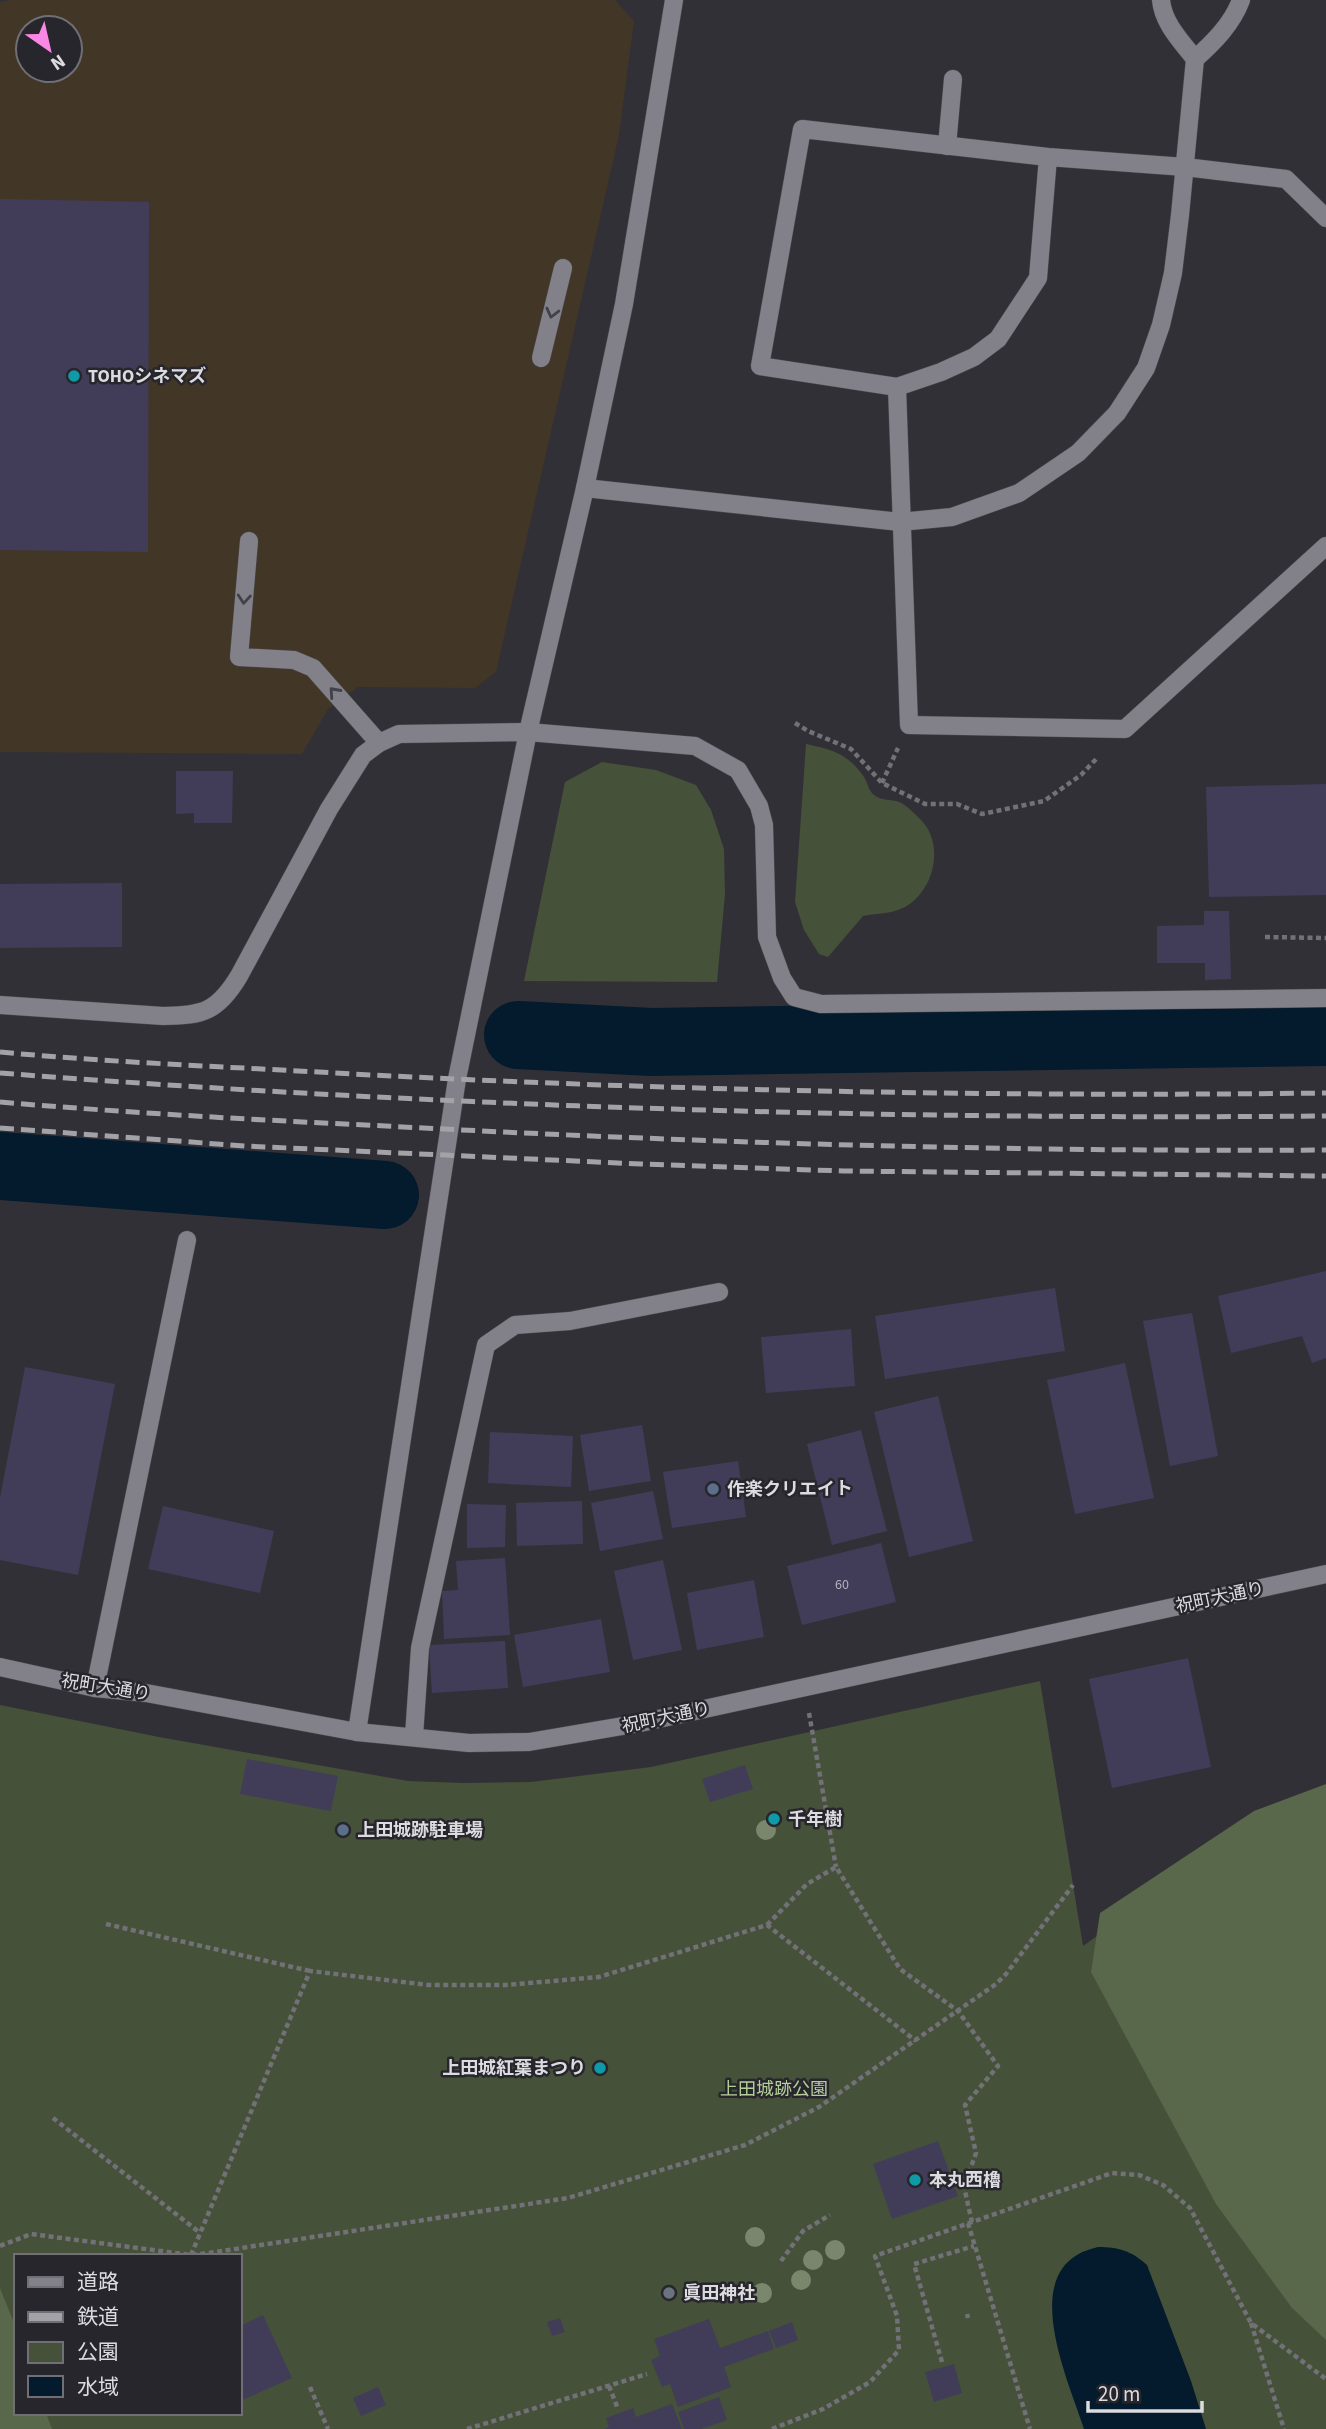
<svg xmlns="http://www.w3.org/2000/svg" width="1326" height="2429" font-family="'Source Sans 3','Noto Sans JP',sans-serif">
  <rect width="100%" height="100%" fill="#313037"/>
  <path fill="#423627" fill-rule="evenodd" d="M11,0H615L634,21L619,135L496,672L475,688L358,687L328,709L302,754L0,752V2ZM28,28H70V70H28Z"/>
  <g fill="#465139" fill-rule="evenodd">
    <path d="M806,744C833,750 847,753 864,777C868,783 868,790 874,795C882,801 890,799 899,802C906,805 914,813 920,819C945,843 935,890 905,907C892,914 878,913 863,916L828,957L819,954L804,930L795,902Z"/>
    <polygon points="602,762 656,770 696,785 711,810 724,849 725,894 717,982 524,981 565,782"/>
    <path d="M1040,1681L1083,1946L1267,1815L1326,1795V2429H0V1705L159,1737L408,1781L464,1783L531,1782L651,1767ZM16,2256H240V2413H16Z"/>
  </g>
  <g fill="#59674a">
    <polygon points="1326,1784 1326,2340 1292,2308 1216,2204 1091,1972 1100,1913 1254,1811"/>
    <polygon points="0,2288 16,2328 16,2413 46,2413 52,2429 0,2429"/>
  </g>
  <path fill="#041a2d" d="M1098,2247C1118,2247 1132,2251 1147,2265L1191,2381L1206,2429H1084C1070,2385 1024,2286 1077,2255C1083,2251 1091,2249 1098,2247Z"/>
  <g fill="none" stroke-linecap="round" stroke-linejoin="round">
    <g stroke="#041a2d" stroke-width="68">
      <polyline points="518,1035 651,1042 1326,1032"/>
      <polyline points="0,1166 385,1195"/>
    </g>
  </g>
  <g fill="#413d59">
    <polygon points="0,199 149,202 148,552 0,550"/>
    <polygon points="176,771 233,771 232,823 194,823 194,813 176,814"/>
    <polygon points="1326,784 1326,895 1209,897 1206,787"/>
    <polygon points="122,883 122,947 0,948 0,884"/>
    <polygon points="1204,911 1229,911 1231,979 1205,980 1205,963 1157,963 1157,926 1204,925"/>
    <polygon points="1326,1271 1326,1358 1312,1363 1302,1336 1231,1353 1218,1296"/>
    <polygon points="1055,1288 1065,1351 885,1379 875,1316"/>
    <polygon points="1192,1313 1218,1456 1170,1466 1143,1321"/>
    <polygon points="851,1329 855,1386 766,1393 761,1337"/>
    <polygon points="1125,1363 1154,1498 1075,1514 1047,1380"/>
    <polygon points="25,1367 115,1384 78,1575 0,1560 0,1498"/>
    <polygon points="938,1396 973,1541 909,1557 874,1412"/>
    <polygon points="642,1425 651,1481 589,1491 580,1435"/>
    <polygon points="861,1430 887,1531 832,1545 807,1444"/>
    <polygon points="490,1432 573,1436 571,1487 488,1483"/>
    <polygon points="738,1461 746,1517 672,1528 663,1472"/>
    <polygon points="653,1491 663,1539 600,1551 591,1503"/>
    <polygon points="582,1501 583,1544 517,1546 516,1503"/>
    <polygon points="467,1504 506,1505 505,1547 467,1548"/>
    <polygon points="163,1506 274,1531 260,1593 148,1569"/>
    <polygon points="881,1543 896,1602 802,1625 787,1566"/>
    <polygon points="505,1558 510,1635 444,1639 442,1591 458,1590 456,1561"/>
    <polygon points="663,1560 682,1650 633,1660 614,1571"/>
    <polygon points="754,1580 764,1637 697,1650 687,1593"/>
    <polygon points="601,1619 610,1672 523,1687 514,1635"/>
    <polygon points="505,1641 508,1688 432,1693 429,1645"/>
    <polygon points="1188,1658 1211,1767 1112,1788 1089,1679"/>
    <polygon points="247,1759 338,1776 331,1811 240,1794"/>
    <polygon points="745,1765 753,1789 710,1802 702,1779"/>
    <polygon points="938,2141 958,2196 892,2219 873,2164"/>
    <polygon points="263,2315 292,2378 240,2401 240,2326"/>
    <polygon points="560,2318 565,2332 552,2336 547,2322"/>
    <polygon points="709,2319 720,2348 768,2331 774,2349 724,2367 731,2387 678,2407 670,2384 662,2387 651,2360 660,2356 654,2339"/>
    <polygon points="792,2322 798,2340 776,2348 769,2331"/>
    <polygon points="954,2364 962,2393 934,2402 925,2372"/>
    <polygon points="378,2387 386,2405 361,2416 353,2398"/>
    <polygon points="719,2397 727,2420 701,2429 684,2429 678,2412"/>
    <polygon points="672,2404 682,2429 604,2429 609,2427 606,2418 633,2408 636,2417"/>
  </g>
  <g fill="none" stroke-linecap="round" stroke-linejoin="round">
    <defs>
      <g id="minor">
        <path d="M1195,59C1214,42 1232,24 1241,0"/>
        <polyline points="947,146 953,79"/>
        <polyline points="1048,157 1038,278 998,339 974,357 941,372 897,387 760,366 802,129 1048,157 1185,167 1286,179 1326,218"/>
        <polyline points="541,358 563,268"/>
        <polyline points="897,387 909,725 1125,729 1326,546"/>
        <path d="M585,488L900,522L952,517L1019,493L1078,453L1117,413L1146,368L1161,325L1173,273L1180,215L1195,59C1181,41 1163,23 1161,0"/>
        <polyline points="249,541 239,657 294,660 313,668 379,743"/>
        <path d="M0,1005L163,1016C203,1016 218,1011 239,976L329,809L363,755L379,743L399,734L528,732L695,746L738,770L759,806L764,825L767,937L782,978L794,997L821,1004L1326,998"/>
        <polyline points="0,1667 95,1688 146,1693 357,1732 469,1743 529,1742 640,1723 1326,1574"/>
        <polyline points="95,1688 187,1240"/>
        <polyline points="357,1732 457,1079 528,732 585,488 624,304 674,0"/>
        <polyline points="414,1736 420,1648 486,1345 515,1325 570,1321 719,1292"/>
      </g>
    </defs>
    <use href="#minor" stroke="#4c4b50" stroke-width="19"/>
    <g stroke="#727177" stroke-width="4.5" stroke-dasharray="5 3.5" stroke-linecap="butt">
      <polyline points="795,723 808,731 851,749 882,783 925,804 957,804 982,814 1044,801 1081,775 1098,757"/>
      <polyline points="882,783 898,748"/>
      <polyline points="1265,937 1326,938"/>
      <polyline points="809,1713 836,1867"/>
      <polyline points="106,1924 310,1971"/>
      <polyline points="767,1925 807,1884 836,1867 900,1969 958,2011 998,2066 965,2105 976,2153 964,2187 972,2222"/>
      <polyline points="53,2118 199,2232"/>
      <polyline points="968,2223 1030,2429"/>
      <polyline points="0,2246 31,2234 191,2255 209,2253 568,2198 745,2145 819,2107 996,1984 1006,1974 1073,1885"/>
      <polyline points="191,2255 310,1971 428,1985 506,1985 599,1977 767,1925 916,2041"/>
      <polyline points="781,2261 803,2231 830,2215"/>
      <polyline points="967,2314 968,2318"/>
      <polyline points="1251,2323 1284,2429"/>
      <polyline points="942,2362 914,2264 974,2246"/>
      <polyline points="609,2386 618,2409"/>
      <polyline points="310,2387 328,2429"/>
      <polyline points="467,2429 647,2374"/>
      <polyline points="772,2429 823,2409 870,2382 899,2350 897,2316 875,2256 1112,2173 1139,2175 1163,2185 1190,2208 1251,2323 1326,2379"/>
    </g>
    <use href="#minor" stroke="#828189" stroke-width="18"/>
    <g stroke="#a2a2a7" stroke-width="5" stroke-dasharray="14 7" stroke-linecap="butt">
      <path d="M0,1052C117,1063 235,1067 353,1074C677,1091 1001,1097 1326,1093"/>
      <path d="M0,1073C441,1107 883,1120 1326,1116"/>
      <path d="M0,1102C129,1113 257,1120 386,1126C699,1143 1012,1152 1326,1150"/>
      <polyline points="0,1128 245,1146 641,1164 843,1171 1326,1176"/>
    </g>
  </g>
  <g fill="#7a876c">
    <circle cx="766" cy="1830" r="10"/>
    <circle cx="755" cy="2237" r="10"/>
    <circle cx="835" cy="2250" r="10"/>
    <circle cx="813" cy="2260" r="10"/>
    <circle cx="801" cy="2280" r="10"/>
    <circle cx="762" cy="2293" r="10"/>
  </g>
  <defs><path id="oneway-chevron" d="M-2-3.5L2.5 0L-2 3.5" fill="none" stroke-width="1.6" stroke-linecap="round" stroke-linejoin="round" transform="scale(1.75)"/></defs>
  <g stroke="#424149">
    <use href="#oneway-chevron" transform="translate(552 313) rotate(104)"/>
    <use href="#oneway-chevron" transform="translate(244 599) rotate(95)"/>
    <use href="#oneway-chevron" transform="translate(334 692) rotate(-132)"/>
  </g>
  <g fill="#0f9aa8" stroke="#27262d" stroke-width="2.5">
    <circle cx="74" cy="376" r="7"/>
    <circle cx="774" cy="1819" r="7"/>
    <circle cx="600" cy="2068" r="7"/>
    <circle cx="915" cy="2180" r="7"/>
  </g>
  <g fill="#5c6f8a" stroke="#27262d" stroke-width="2.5">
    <circle cx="713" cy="1489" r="7"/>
    <circle cx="343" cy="1830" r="7"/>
  </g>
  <circle fill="#6b7280" stroke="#27262d" stroke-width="2.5" cx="669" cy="2293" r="7"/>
  <g text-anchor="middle" stroke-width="5" stroke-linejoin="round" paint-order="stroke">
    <g font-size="14" fill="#b5b4be">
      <text x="842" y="1589">60</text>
    </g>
    <g font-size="18" font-weight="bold" fill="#dcdce0" stroke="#27262d" text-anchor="start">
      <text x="88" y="382">TOHOシネマズ</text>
      <text x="727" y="1495">作楽クリエイト</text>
      <text x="788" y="1825">千年樹</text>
      <text x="357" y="1836">上田城跡駐車場</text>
      <text x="586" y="2074" text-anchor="end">上田城紅葉まつり</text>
      <text x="929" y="2186">本丸西櫓</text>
      <text x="683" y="2299">眞田神社</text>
    </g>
    <g font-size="18" fill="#dcdce0" stroke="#27262d">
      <text transform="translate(1220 1597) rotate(-12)" y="6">祝町大通り</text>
      <text transform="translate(106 1687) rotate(9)" y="6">祝町大通り</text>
      <text transform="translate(666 1717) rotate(-12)" y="6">祝町大通り</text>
    </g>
    <g font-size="18" fill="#b5ce98" stroke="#27262d">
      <text x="774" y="2095">上田城跡公園</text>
    </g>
  </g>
  <rect x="14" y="2254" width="228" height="161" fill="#27262d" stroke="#6f6f75" stroke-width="2"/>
  <rect x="28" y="2277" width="35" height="10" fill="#828189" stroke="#6f6f75" stroke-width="2"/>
  <text x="77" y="2289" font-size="21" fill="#dcdce0">道路</text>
  <rect x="28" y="2312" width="35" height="10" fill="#a2a2a7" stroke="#6f6f75" stroke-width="2"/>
  <text x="77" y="2324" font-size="21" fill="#dcdce0">鉄道</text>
  <rect x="28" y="2342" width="35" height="21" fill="#465139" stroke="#6f6f75" stroke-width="2"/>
  <text x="77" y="2359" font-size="21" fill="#dcdce0">公園</text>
  <rect x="28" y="2376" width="35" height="21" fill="#041a2d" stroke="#6f6f75" stroke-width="2"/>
  <text x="77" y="2394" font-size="21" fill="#dcdce0">水域</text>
  <g transform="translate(49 49) rotate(146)"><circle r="33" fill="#27262d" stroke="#6f6f75" stroke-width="2"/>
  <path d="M0-5L12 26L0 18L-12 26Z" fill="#fb87e5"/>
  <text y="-10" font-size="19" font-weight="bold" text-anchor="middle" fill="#dcdce0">N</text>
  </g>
  <path d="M1088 2401v10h114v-10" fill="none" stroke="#dcdce0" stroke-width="3.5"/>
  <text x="1098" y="2401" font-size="21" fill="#dcdce0" stroke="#27262d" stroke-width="5" paint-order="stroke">20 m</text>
</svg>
